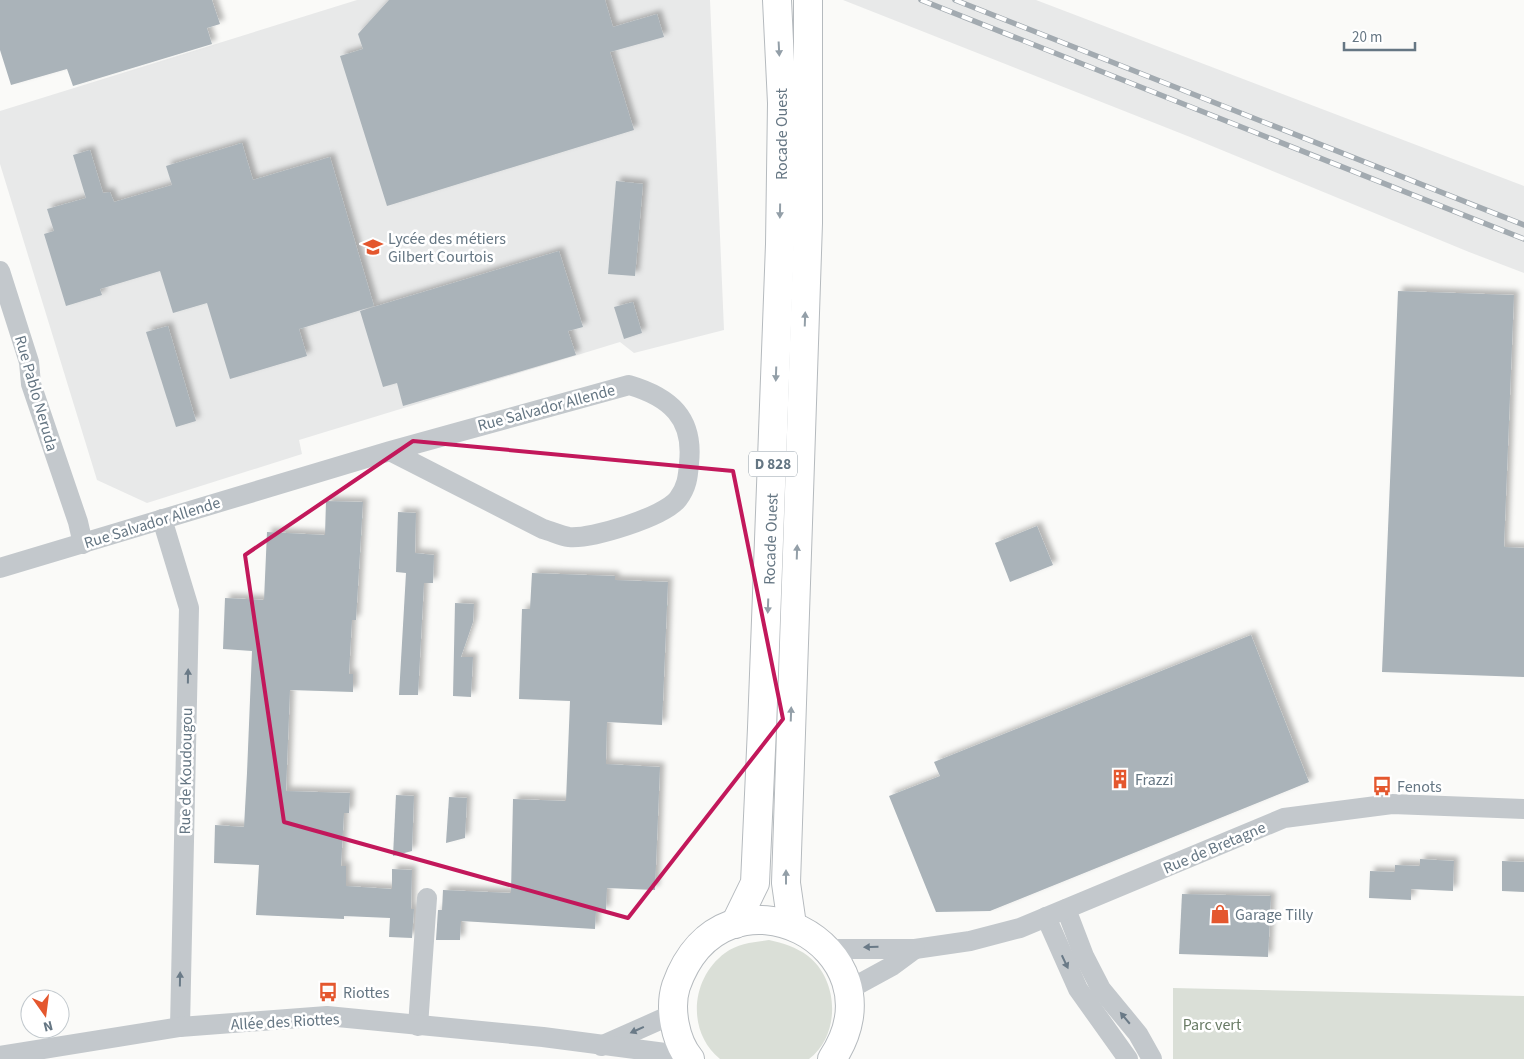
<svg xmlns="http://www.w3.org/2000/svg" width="1524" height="1059" font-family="'Source Sans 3',sans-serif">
  <defs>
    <filter id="shadow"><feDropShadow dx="4.5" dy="-4.5" stdDeviation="2.5" flood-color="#0004"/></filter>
  </defs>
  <rect width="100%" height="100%" fill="#fafaf8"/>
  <g fill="#e8e9e9">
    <polygon points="357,0 710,0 724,330 634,353 620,342 299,440 302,454 147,503 97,480 0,164 0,111"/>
    <polygon points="843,0 1036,0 1524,186 1524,273 1469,252 1190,137"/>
  </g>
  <g fill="#dadfd7">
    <path d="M769,940C783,943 796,947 808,956C839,980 841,1035 809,1059H720C686,1031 691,978 725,953C738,943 754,942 769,940Z"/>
    <polygon points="1173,988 1524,996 1524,1059 1173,1059"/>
  </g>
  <g fill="#aab3b9" filter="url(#shadow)">
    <polygon points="0,0 212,0 220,24 207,28 212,44 73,86 67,69 11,85 0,50"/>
    <polygon points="389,0 605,0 613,27 657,14 664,37 610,52 634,130 387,206 340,56 363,49 358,34"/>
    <polygon points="242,143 253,180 330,157 374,306 299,329 307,356 230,379 207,303 173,313 160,271 100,289 102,295 66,306 44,234 54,231 47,209 86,198 73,155 90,150 103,193 110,192 114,202 172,185 166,166"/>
    <polygon points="616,181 643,184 635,276 608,274"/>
    <polygon points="559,251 583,327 568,331 576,355 403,406 397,383 383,387 360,311"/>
    <polygon points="1398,291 1514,295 1504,547 1524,548 1524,677 1382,672"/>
    <polygon points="633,302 642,333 624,339 614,307"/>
    <polygon points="168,326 196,421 176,427 146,332"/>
    <polygon points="326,501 363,502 356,620 352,620 349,674 353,674 353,692 290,690 286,791 350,793 349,813 344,813 341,866 346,866 346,886 392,889 392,869 412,870 411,909 414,909 412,938 389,937 390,918 344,916 344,919 256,915 259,865 214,863 215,825 244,827 247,773 252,651 223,649 225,598 264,600 267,532 325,535"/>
    <polygon points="398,512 416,513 415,553 434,555 433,583 424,583 418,695 399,695 406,573 396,572"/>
    <polygon points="1037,526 1053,565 1010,582 995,543"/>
    <polygon points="532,573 615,576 615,580 668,582 662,725 607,722 606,760 606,764 660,767 655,890 607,888 606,911 596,911 595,929 461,921 460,940 436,940 438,910 442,910 443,890 511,893 513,799 566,801 570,701 519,699 522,609 530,609"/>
    <polygon points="455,603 474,604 473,622 461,657 473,657 471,697 453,696"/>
    <polygon points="1251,635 1309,782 990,911 936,912 889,796 940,776 934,762"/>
    <polygon points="396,795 414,796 412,851 393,856"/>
    <polygon points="449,797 467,798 465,838 446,843"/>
    <polygon points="1420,859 1454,861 1453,891 1411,889 1411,900 1369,898 1370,871 1395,872 1395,865 1420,866"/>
    <polygon points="1502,861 1524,862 1524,892 1502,891"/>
    <polygon points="1182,894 1271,896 1268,957 1179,954"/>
  </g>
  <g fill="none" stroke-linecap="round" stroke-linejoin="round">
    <defs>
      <g id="primary">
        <polyline points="735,924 755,883 762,728 780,244 782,103 777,0"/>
        <polyline points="792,925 786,883 808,223 808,0"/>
        <path d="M690,1059C675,1041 669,1008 676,986C724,851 907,947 832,1059"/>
      </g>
    </defs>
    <use href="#primary" stroke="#b5babe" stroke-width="30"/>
    <g stroke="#c3c8cc" stroke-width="20">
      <polyline points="0,271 29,362 31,384 78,522 83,544"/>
      <polyline points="162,519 189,608 180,1027"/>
      <path d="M0,568L390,451L629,385C670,397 694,418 689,463C688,477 687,487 678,499C664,517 592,539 569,537C561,536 551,531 543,529L390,451"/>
      <polyline points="1066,909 1084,956 1101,989 1138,1034 1152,1059"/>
      <polyline points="1046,917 1078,989 1128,1059"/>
      <polyline points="827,949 915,949 970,941 1020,928 1284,818 1392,804 1524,809"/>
      <polyline points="848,990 892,966 915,949"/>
      <polyline points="418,1026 427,898"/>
      <polyline points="601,1046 673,1014"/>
      <polyline points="0,1056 180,1027 327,1016 543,1037 688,1056"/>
    </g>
    <use href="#primary" stroke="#fff" stroke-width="28"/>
    <defs>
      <g id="rail">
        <polyline points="921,0 1524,239"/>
        <polyline points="955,0 1524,225"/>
      </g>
    </defs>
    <use href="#rail" stroke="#a2aab0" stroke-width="5.5"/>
    <use href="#rail" stroke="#fff" stroke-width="4" stroke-dasharray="11" stroke-linecap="butt"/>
  </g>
  <defs><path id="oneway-solid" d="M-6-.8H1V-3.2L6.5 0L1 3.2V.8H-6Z" transform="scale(1.25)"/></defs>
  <g fill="#939fa8">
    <use href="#oneway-solid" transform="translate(779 49) rotate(87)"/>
    <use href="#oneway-solid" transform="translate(780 211) rotate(91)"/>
    <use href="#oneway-solid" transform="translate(805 319) rotate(-88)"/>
    <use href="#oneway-solid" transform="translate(776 374) rotate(92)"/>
    <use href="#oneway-solid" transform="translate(797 552) rotate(-88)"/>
    <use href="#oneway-solid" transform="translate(768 606) rotate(92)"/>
    <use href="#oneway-solid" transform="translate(791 714) rotate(-88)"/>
    <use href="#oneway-solid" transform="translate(786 877) rotate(-90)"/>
  </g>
  <g fill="#6a7a87">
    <use href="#oneway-solid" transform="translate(188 676) rotate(-89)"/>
    <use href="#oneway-solid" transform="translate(871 947) rotate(178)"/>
    <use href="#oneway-solid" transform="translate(1065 962) rotate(65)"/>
    <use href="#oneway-solid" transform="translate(180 979) rotate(-89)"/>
    <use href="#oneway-solid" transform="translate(1125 1018) rotate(-130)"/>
    <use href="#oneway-solid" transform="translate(637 1030) rotate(156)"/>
  </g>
  <path fill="none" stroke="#c2185b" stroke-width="4" stroke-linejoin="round" d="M413,441L733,471L783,719L628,918L284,822L245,555Z"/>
  <defs>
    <symbol id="school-bare" viewBox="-9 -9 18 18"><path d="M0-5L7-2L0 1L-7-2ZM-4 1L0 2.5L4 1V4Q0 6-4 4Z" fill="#e4572e" stroke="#fff" stroke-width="2.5" paint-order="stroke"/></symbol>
    <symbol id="building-bare" viewBox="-9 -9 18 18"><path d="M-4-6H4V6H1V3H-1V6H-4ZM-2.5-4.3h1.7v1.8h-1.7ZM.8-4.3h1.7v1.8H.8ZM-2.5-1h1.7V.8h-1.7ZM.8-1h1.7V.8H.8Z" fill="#e4572e" stroke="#fff" stroke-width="2.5" paint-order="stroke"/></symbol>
    <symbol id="bus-bare" viewBox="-9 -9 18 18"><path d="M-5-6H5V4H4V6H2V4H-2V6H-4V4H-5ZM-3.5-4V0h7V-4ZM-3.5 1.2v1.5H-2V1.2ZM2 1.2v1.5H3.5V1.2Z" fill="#e4572e" stroke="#fff" stroke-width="2.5" paint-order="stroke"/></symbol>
    <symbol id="shop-bare" viewBox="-9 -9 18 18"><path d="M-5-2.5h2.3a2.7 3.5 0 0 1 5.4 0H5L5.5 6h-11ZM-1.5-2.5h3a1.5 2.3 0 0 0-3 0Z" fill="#e4572e" stroke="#fff" stroke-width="2.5" paint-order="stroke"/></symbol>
  </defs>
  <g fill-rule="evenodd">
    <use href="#school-bare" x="359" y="233" width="28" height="28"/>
    <use href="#building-bare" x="1106" y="765" width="28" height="28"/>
    <use href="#bus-bare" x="1368" y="772" width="28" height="28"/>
    <use href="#shop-bare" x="1206" y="900" width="28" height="28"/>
    <use href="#bus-bare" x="314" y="978" width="28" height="28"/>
  </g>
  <g text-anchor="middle" stroke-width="5" stroke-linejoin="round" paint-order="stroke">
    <rect fill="#fff" stroke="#939fa8" stroke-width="1" x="749" y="451.5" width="48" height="25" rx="4"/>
    <g font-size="15" font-weight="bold" fill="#657683">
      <text x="773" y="469">D 828</text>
    </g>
    <g font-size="16" fill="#657683" stroke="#fff">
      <text transform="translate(781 134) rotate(-90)" y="6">Rocade Ouest</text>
      <text transform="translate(37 393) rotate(74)" y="6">Rue Pablo Neruda</text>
      <text transform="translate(546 407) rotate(-15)" y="6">Rue Salvador Allende</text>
      <text transform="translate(152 522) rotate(-17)" y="6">Rue Salvador Allende</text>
      <text transform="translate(770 539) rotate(-88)" y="6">Rocade Ouest</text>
      <text transform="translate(185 771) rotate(-89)" y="6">Rue de Koudougou</text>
      <text transform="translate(1214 847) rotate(-23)" y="6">Rue de Bretagne</text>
      <text transform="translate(285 1021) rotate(-3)" y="6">Allée des Riottes</text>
    </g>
    <g font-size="16" fill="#657683" stroke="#fff" text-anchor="start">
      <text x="388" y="244">Lycée des métiers<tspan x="388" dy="18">Gilbert Courtois</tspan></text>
      <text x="1135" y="785">Frazzi</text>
      <text x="1397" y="792">Fenots</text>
      <text x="1235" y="920">Garage Tilly</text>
      <text x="343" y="998">Riottes</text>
    </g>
    <g font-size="16" fill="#687a64" stroke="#fff">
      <text x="1212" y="1030">Parc vert</text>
    </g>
  </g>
  <g transform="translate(45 1014) rotate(166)"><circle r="24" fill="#ffffff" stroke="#c1c8cd"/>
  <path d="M0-4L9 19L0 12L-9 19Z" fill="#e4572e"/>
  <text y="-8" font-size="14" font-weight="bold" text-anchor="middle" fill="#657683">N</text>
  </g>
  <path d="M1344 42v8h71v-8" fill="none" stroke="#657683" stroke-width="2.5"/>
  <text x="1352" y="42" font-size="15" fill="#657683" stroke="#ffffff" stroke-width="4" paint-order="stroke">20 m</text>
</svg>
